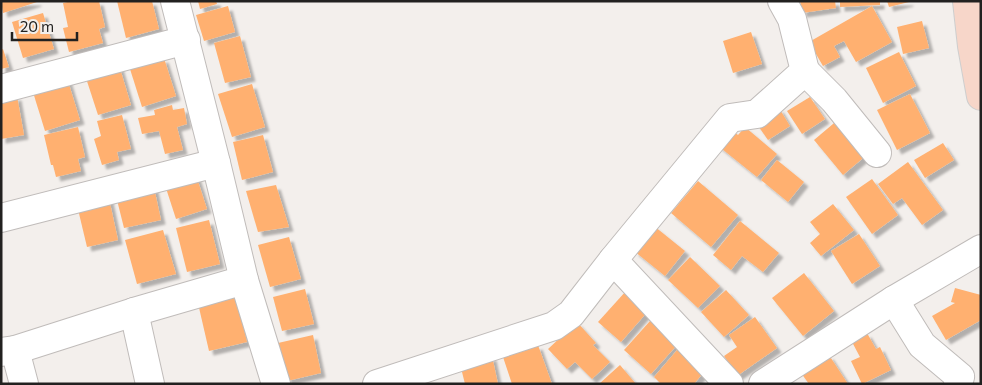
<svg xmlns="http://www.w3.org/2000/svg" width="982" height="385" font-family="Commissioner,sans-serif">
  <defs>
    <filter id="shadow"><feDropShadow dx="4.5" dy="4.5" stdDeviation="1" flood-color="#0004"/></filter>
  </defs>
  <rect width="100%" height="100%" fill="#f3efec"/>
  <g fill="#ffb070" filter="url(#shadow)">
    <polygon points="1,1 37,1 37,2 3,13"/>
    <polygon points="72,1 99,1 105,27 99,29 103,43 69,52 63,28 68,27 63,3"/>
    <polygon points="117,1 152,1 159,29 126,38"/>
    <polygon points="198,1 216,1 217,4 200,9"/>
    <polygon points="800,1 835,1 836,8 802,13"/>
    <polygon points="840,1 880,1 880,5 840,7"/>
    <polygon points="887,1 909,1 909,2 889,7"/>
    <polygon points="228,6 235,32 204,41 196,15"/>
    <polygon points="872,6 892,42 856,62 844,41 834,46 840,57 823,66 809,42"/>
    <polygon points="43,13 54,49 23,58 12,22"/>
    <polygon points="922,21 929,48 903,54 897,27"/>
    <polygon points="751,32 762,64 733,73 723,41"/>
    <polygon points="240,36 251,77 225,83 214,43"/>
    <polygon points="3,49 9,67 1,69 1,50"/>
    <polygon points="899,52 916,86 883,103 866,68"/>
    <polygon points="164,58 176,96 142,107 130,69"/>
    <polygon points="118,62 131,105 98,115 84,72"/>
    <polygon points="67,78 80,120 45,131 32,89"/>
    <polygon points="252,84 265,127 232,137 218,94"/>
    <polygon points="910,94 930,133 897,150 877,110"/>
    <polygon points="17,96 24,135 1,139 1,99"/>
    <polygon points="810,97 825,119 802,134 787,111"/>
    <polygon points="172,105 173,110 184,108 187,124 177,127 183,150 165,154 159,131 142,134 138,118 155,115 154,110"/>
    <polygon points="779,108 790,126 768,140 756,123"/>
    <polygon points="122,115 131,149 117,152 119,160 102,165 94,139 101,136 97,121"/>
    <polygon points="840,118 869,153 843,175 814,140"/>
    <polygon points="78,127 85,157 78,159 81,171 56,177 53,165 51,165 44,135"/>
    <polygon points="745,127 777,154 757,177 717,145 730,129 738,135"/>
    <polygon points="263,135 273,172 242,180 233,142"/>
    <polygon points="943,143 954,160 925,178 914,160"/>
    <polygon points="777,160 804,182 788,202 761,180"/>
    <polygon points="908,162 943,210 922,225 902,198 893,204 878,184"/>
    <polygon points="194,169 207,209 176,219 163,179"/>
    <polygon points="872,179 898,215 872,234 846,197"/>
    <polygon points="698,181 738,215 711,247 671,213"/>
    <polygon points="153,183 161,220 124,228 115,192"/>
    <polygon points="276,185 289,227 258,232 246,191"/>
    <polygon points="108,194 118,240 87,247 76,201"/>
    <polygon points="833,204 854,230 821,256 810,243 820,234 810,222"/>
    <polygon points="209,220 220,264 187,272 176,228"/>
    <polygon points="740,221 779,253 763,272 742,256 731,270 713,255"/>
    <polygon points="654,226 685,251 665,276 634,251"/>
    <polygon points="163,230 176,274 137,284 125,240"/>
    <polygon points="859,234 880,266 852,284 831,251"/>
    <polygon points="289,237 301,279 270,287 258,245"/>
    <polygon points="690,257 720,286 698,308 668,280"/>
    <polygon points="804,273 834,311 803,336 772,298"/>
    <polygon points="955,288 981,295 981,320 946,340 932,316 955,303 951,302"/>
    <polygon points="305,289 314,324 282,331 273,297"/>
    <polygon points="726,290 749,315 724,337 701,312"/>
    <polygon points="235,291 247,342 209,351 197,299"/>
    <polygon points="626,291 649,310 621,342 598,322"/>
    <polygon points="755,317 777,348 737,376 724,356 737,347 729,335"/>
    <polygon points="650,321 677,345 651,374 624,350"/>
    <polygon points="577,322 596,343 593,345 610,362 592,379 575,362 567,369 548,349"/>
    <polygon points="867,333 876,349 880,347 891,370 862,384 851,361 860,357 852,342"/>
    <polygon points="313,335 321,373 287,381 278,343"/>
    <polygon points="538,345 552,384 512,384 503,357"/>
    <polygon points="678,349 704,372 694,384 661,384 654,377"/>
    <polygon points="829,355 848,384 809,384 801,373"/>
    <polygon points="492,356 498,384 465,384 460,364"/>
    <polygon points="620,365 636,384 599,384 611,373"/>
  </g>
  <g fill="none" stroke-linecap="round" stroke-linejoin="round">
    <defs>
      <g id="minor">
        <polyline points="175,1 216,163 244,280 276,384"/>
        <polyline points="805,71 834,100 877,153"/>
        <polyline points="1,89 186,40"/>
        <polyline points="1,218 216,163"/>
        <polyline points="613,260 729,384"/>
        <polyline points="894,300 922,345 960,377 958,384"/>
        <polyline points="134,312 150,384"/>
        <polyline points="15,350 24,384"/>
        <polyline points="1,352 15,350 134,312 244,280"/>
        <polyline points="377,384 554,326 571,314 613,260 730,118 757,114 805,71 792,19 782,1"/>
        <polyline points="763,384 894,300 981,249"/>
      </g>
      <polyline id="major" points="967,1 972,46 981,96"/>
    </defs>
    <use href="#minor" stroke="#c0bcba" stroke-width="30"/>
    <use href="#major" stroke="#cecece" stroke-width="30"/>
    <use href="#minor" stroke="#fff" stroke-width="28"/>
    <use href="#major" stroke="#f7d6c9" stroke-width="28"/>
  </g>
  <rect width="982" height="385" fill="none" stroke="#222120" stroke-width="5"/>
  <path d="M12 32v8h65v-8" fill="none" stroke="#222120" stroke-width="2.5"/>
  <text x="20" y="32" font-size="15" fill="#222120" stroke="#f3efec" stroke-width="4" paint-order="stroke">20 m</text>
</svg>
